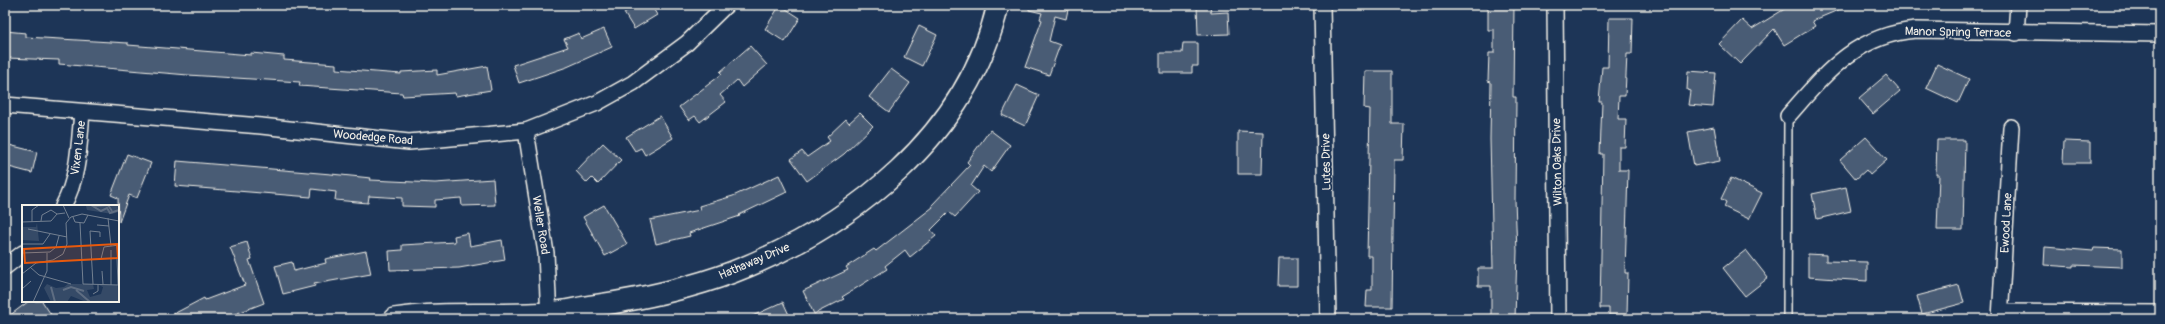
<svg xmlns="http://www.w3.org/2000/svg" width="2165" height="324" font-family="Pangolin,sans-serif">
  <rect width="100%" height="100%" fill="#1d3557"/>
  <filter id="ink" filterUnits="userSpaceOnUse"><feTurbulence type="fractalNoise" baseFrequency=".025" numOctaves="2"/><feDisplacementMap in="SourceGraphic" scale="8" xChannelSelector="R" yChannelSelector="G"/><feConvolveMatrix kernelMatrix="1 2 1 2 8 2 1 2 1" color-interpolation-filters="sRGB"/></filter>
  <g filter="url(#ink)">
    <g fill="#485b74" stroke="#f4f1e8">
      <polygon points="635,5 651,5 657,15 634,29 624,13"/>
      <polygon points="780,5 800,18 785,42 765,29"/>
      <polygon points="1029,5 1069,5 1066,19 1055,16 1049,41 1060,45 1049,75 1025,67 1042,20 1040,19 1042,13 1029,10"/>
      <polygon points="1197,5 1210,5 1211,13 1228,12 1229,34 1198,35"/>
      <polygon points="1488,5 1514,5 1513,97 1516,97 1515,200 1517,251 1515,319 1491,319 1491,286 1478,286 1478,268 1493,268 1490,139 1491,82 1488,81 1489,53 1494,53 1494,30 1488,30"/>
      <polygon points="1791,5 1850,5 1812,21 1815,26 1784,45 1774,29 1740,64 1719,44 1742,20 1752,29"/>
      <polygon points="1609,18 1633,18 1632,54 1627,54 1625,96 1619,96 1618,119 1626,119 1625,147 1619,147 1619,170 1628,170 1625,273 1628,273 1627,315 1609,315 1609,308 1600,308 1603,154 1600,154 1602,102 1599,102 1602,67 1608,67"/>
      <polygon points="919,26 937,35 922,66 904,57"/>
      <polygon points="604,29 612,47 567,67 519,83 513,65 568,47 564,39 579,33 581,39"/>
      <polygon points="5,31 26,33 26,37 128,43 128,45 251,55 251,53 284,56 284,60 336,64 336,69 401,74 401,72 437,70 437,75 487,66 491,90 456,96 455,93 403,96 402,93 299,86 300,82 188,75 59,64 59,60 6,58"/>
      <polygon points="1183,43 1198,43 1198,66 1192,66 1192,73 1160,73 1160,53 1182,53"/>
      <polygon points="750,46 767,65 742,87 737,80 720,95 726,102 700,122 695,116 689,120 679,107 722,74 720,72"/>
      <polygon points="1937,64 1969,79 1958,103 1926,88"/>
      <polygon points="891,69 910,83 889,112 869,97"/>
      <polygon points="1365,71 1392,71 1392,124 1404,124 1403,160 1394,160 1392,307 1366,307 1367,290 1372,290 1372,256 1367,256 1370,109 1364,108"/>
      <polygon points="1688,71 1716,73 1713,107 1688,105 1690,91 1687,90"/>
      <polygon points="1886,75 1900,91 1873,114 1859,98"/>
      <polygon points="1017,85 1039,95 1025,126 1002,115"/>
      <polygon points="860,113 873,126 844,154 807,181 791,159 802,151 807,157 830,141 827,137 846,119 849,123"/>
      <polygon points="660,116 673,138 645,155 641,148 635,151 626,137"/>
      <polygon points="1714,127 1720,161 1694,166 1688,132"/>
      <polygon points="990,130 1010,145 991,172 984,166 971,186 978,192 955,217 949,212 931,230 936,236 910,257 905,250 885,266 887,269 842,297 844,299 814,314 803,291 848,270 846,267 874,249 876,251 933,207 932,205 970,165 967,162"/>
      <polygon points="1238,131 1263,132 1262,174 1238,174"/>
      <polygon points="1866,137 1887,160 1870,175 1866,170 1856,179 1840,160"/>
      <polygon points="1937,140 1965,140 1963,230 1937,230 1939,175 1936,175"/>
      <polygon points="2064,141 2090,142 2090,163 2063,163"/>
      <polygon points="603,143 621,160 598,184 592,178 587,183 576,171"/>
      <polygon points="5,144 37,152 32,173 5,166"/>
      <polygon points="127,154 151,163 137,198 129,195 119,222 118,198 111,195"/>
      <polygon points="177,161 331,174 371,178 370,180 435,183 493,179 495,205 462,206 461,198 435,200 435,207 402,206 402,198 369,196 368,203 335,200 336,192 312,189 311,197 175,186"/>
      <polygon points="779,175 787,192 739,215 740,216 689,233 690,236 656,244 650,220 700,210 699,206 733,196"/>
      <polygon points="1731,178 1762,193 1749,219 1724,207 1726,202 1721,199"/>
      <polygon points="1846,187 1851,211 1817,219 1812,194"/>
      <polygon points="604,205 627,244 605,256 583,217"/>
      <polygon points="468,233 470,246 502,240 505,260 459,268 390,270 389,251 402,250 402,245 455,242 454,236"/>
      <polygon points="247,242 252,259 249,260 264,303 222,319 164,319 204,298 205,300 245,285 230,247"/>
      <polygon points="2045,247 2093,251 2094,248 2122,249 2122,267 2073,265 2073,267 2044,265"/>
      <polygon points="1746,250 1768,278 1745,296 1723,268"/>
      <polygon points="366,251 371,274 314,284 315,286 283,294 275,266 292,262 294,271 326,263 325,259"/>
      <polygon points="1808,254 1826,255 1826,261 1867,262 1867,281 1808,277"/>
      <polygon points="1279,258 1297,258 1297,286 1278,286"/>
      <polygon points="1959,285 1964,303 1922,314 1917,296"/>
      <polygon points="29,301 42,301 54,319 5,319"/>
      <polygon points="783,302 791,319 746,319"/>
    </g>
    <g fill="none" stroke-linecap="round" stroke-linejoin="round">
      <defs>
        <polyline id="lane" points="1787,319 1788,116"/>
        <g id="street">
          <polyline points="1322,5 1328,319"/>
          <polyline points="1555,5 1558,319"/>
          <polyline points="2016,33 2018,5"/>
          <polyline points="5,105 261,126 409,142 526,131 597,103 633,83 687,43 726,5"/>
          <path d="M1788,116C1826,73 1855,35 1916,30L2160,34"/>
          <polyline points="526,131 546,253 549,319"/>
          <path d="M63,206C79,177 79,144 82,112"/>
          <polyline points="5,267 23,253"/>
          <polyline points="2001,312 2160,313"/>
          <polyline points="2000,319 2011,127"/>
        </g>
        <path id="secondary" d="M394,319C446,311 497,317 549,313C564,312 578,308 593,306C640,299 688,289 733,272C852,226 968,135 998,5"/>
      </defs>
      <use href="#lane" stroke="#f4f1e8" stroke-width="10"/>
      <use href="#street" stroke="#f4f1e8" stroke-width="18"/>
      <use href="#secondary" stroke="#f4f1e8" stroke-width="24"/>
      <use href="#lane" stroke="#1d3557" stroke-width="7"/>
      <use href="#street" stroke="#1d3557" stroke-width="15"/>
      <use href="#secondary" stroke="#1d3557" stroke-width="21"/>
    </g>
  </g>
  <g text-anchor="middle" stroke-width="3.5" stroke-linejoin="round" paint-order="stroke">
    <g font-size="12" fill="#f4f1e8" stroke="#1d3557">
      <text transform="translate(1958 32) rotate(1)" y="4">Manor Spring Terrace</text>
      <text transform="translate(373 137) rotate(5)" y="4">Woodedge Road</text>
      <text transform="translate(78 148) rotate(-83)" y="4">Vixen Lane</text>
      <text transform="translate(1326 162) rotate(-91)" y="4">Lutes Drive</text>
      <text transform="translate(1557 162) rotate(-91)" y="4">Wilton Oaks Drive</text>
      <text transform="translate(2006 223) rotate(-87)" y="4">Ewood Lane</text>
      <text transform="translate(541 225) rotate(81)" y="4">Weller Road</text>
      <text transform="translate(754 261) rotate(-23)" y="4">Hathaway Drive</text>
    </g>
  </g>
  <g transform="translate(22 205)">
    <rect width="97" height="97" fill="#1d3557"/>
    <path d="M61,0H97V7L90,9L65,5L64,1ZM15,18L17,36L0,35V22H14ZM25,79L34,83L42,82L46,79H71L72,84L65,85L68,92L79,89L81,82L77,80H97V97H64L49,91L45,97H29L22,83Z" fill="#354a67"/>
    <path fill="none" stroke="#5e6d82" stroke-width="2" d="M69,0L79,6L85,3L88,8L97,5M72,1L86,0L90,6M29,82L33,97M41,85L49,82L62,86M54,85L68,97"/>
    <path fill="none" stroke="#738091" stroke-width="1" d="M41,0L47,13M51,12L53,17L62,18L66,10M86,13L89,41M19,16L20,10L29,5L35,9M0,17L29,16L35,9L43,8M10,17V5L17,0M58,18L61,79L97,80M75,20L87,21M6,24L45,32M0,39H21L28,29M89,45V80M0,48L28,47L34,42L37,31M95,52L96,80M79,54L82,42L97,40M8,62L17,70L49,79M80,66L81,79M0,69L14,58L31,55L41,49L45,39L44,18L49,12L60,9L97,16M71,79L68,26L78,27V32M0,84L9,76M71,89L76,86V79M11,97L25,66V48"/>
    <path fill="#e8590c" fill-opacity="0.15" stroke="#e8590c" stroke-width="2" d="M95,39L96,53L3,58L2,44Z"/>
    <rect width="97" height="97" fill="none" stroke="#f4f1e8" stroke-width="2"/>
  </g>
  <rect width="2165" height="324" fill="none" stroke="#1d3557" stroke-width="20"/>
  <rect x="10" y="10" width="2145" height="304" fill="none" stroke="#f4f1e8" stroke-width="1.5" filter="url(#ink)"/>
</svg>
